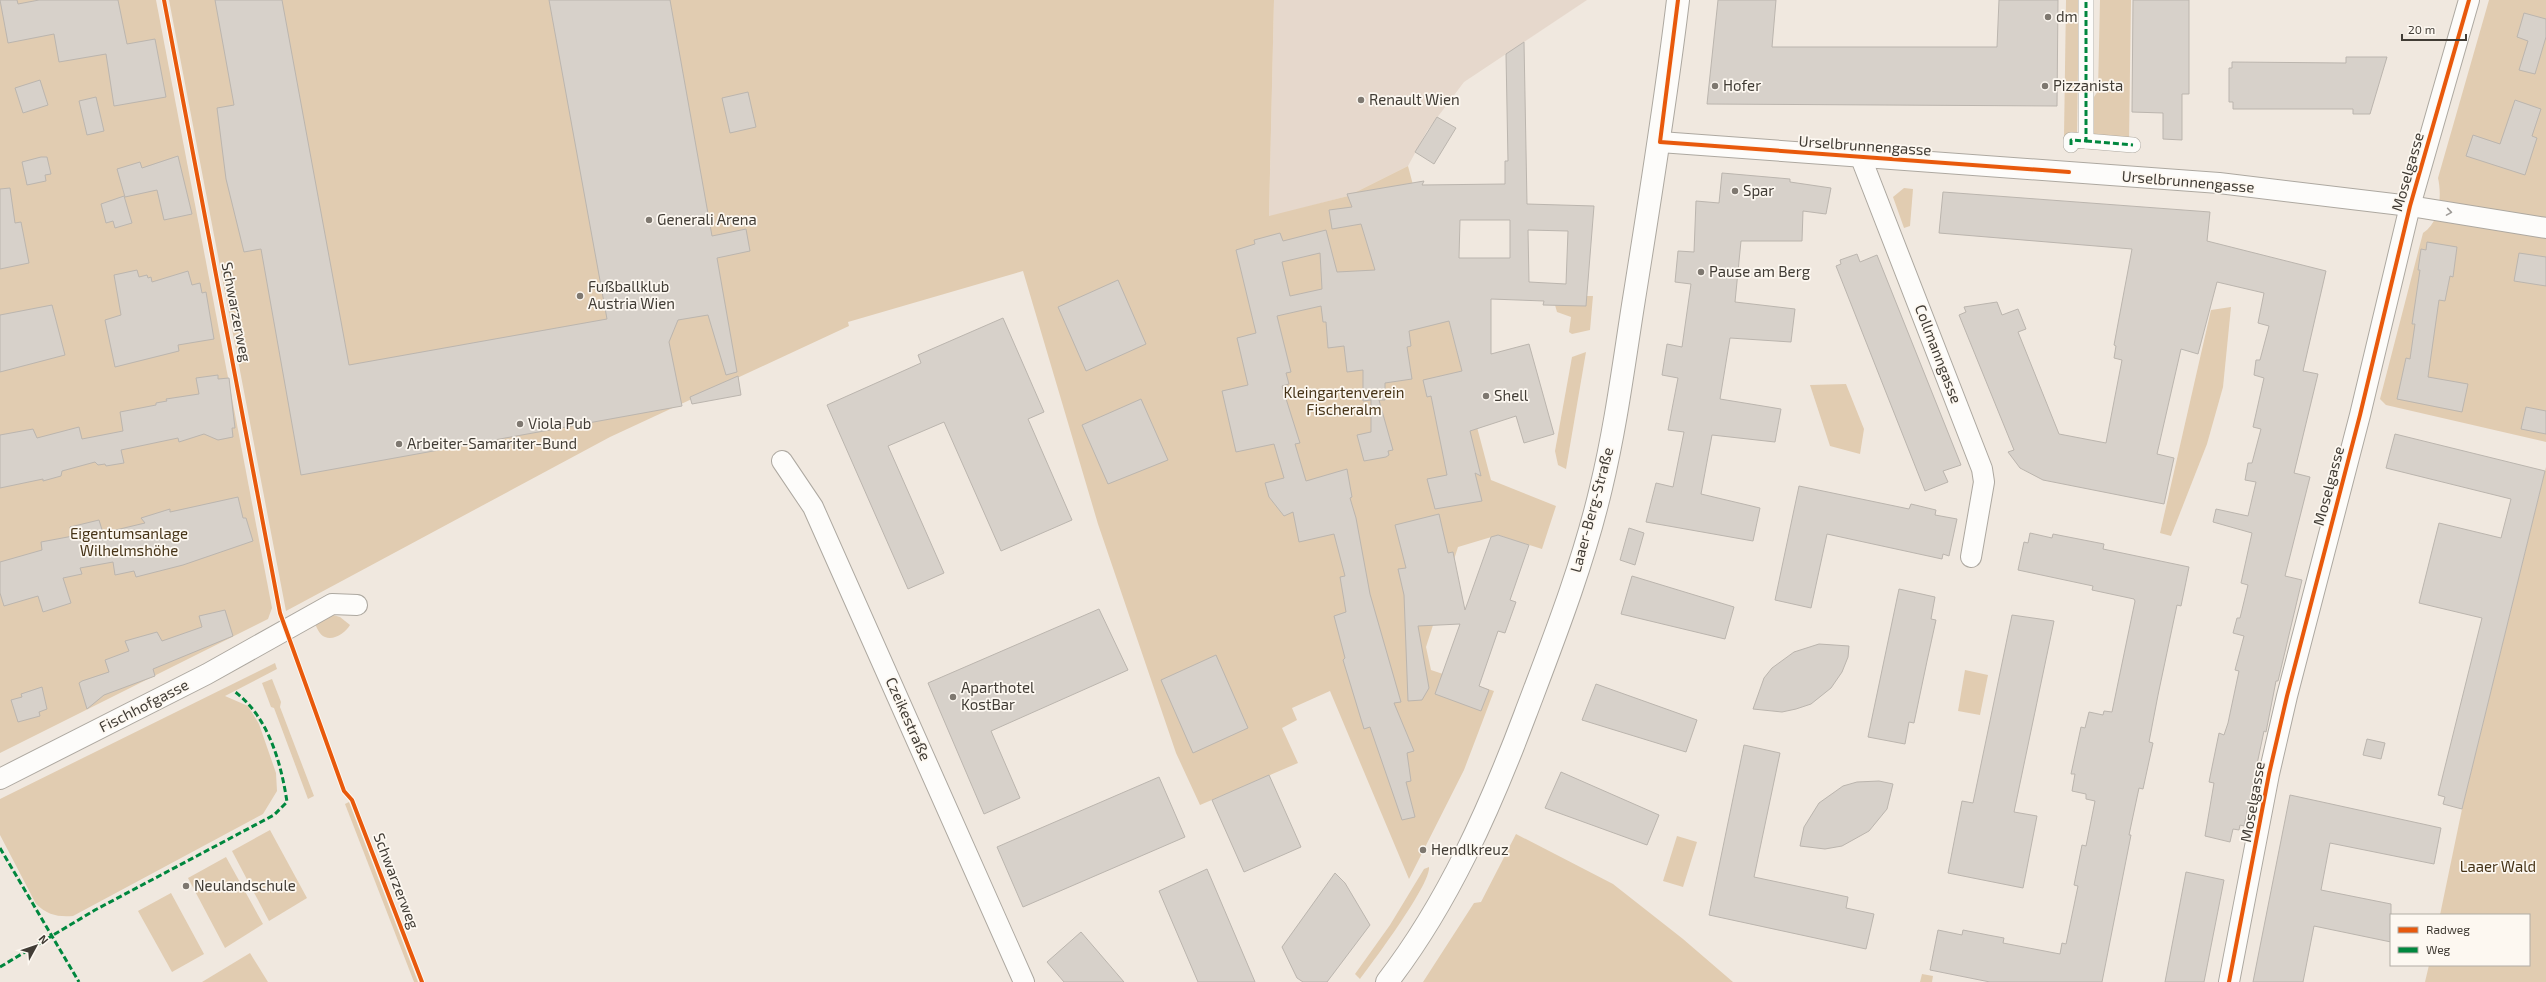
<svg xmlns="http://www.w3.org/2000/svg" width="2546" height="982" font-family="'Exo 2',sans-serif">
  <rect width="100%" height="100%" fill="#f0e8df"/>
  <polygon fill="#e6d8cc" points="1274,0 1587,0 1464,82 1427,131 1408,166 1348,196 1269,217"/>
  <g fill="#e1ccb1">
    <polygon points="0,0 156,0 272,608 268,619 0,753"/>
    <polygon points="169,0 1274,0 1269,216 1348,196 1408,166 1491,480 1556,506 1542,549 1498,535 1458,547 1426,647 1431,670 1494,691 1464,770 1409,879 1330,691 1292,708 1297,720 1282,728 1298,763 1200,805 1176,753 1098,524 1023,271 848,322 849,326 610,437 286,611"/>
    <polygon points="2066,0 2079,0 2077,136 2064,136"/>
    <polygon points="2100,0 2131,0 2129,141 2090,138 2092,100 2098,91"/>
    <path d="M2489,0H2546V442L2386,405L2380,399L2423,233C2440,222 2442,196 2438,178Z"/>
    <polygon points="1904,188 1913,189 1910,226 1904,228 1893,197"/>
    <polygon points="1586,296 1593,296 1590,330 1572,334 1569,332 1571,317 1557,312 1555,305 1586,306"/>
    <polygon points="2231,307 2223,387 2207,444 2171,536 2160,533 2211,310"/>
    <polygon points="1586,352 1566,469 1558,465 1555,451 1572,357"/>
    <polygon points="1846,384 1864,429 1860,454 1830,446 1810,385"/>
    <polygon points="2546,467 2546,982 2425,982 2429,965 2529,965 2529,915 2440,915 2462,809"/>
    <path d="M333,615L340,617L350,625C346,632 334,641 325,637C319,635 317,627 314,622Z"/>
    <path d="M275,663L277,669L225,696L248,706L259,724L276,773L277,791L263,814L73,916C57,917 48,915 36,904L0,835V799Z"/>
    <polygon points="1965,670 1988,675 1980,715 1958,711"/>
    <polygon points="272,679 281,702 280,707 314,796 308,799 274,708 271,707 262,683"/>
    <polygon points="349,802 418,982 414,982 345,804"/>
    <polygon points="270,830 307,898 269,921 232,851"/>
    <polygon points="1516,834 1613,884 1683,939 1733,982 1423,982 1474,903 1481,902"/>
    <polygon points="1677,836 1697,842 1683,887 1663,881"/>
    <polygon points="226,857 263,924 225,948 188,878"/>
    <path d="M1429,867C1431,884 1373,962 1360,979L1355,974L1390,925L1424,869Z"/>
    <polygon points="171,893 204,954 172,972 138,911"/>
    <polygon points="250,953 268,982 202,982"/>
    <polygon points="1922,974 1933,976 1932,982 1920,982"/>
  </g>
  <g fill="#d7d1ca" stroke="#bbb5ae" fill-rule="evenodd">
    <polygon points="0,0 17,0 18,4 39,0 118,0 127,44 155,39 166,97 114,106 106,54 59,62 54,34 8,43"/>
    <polygon points="215,0 282,0 349,365 607,319 549,0 670,0 712,236 746,229 750,251 717,258 737,372 726,375 708,315 678,320 669,342 682,406 301,475 261,249 244,252 226,179 217,108 234,105"/>
    <polygon points="1718,0 1776,0 1772,47 1997,47 1999,0 2058,0 2057,106 1707,104"/>
    <polygon points="2133,0 2189,0 2189,94 2182,94 2182,140 2163,139 2163,113 2132,112"/>
    <polygon points="2524,13 2546,19 2546,37 2535,74 2519,70 2528,41 2517,37"/>
    <path d="M1524,42L1527,204L1594,206L1586,306L1543,305L1544,301L1491,299V354L1529,344L1554,434L1524,443L1516,416L1470,431L1481,476L1475,473L1482,501L1435,509L1427,479L1447,475L1431,396L1427,397L1423,380L1462,371L1449,321L1409,331L1411,346L1407,347L1412,379L1385,383V400H1379L1393,450L1388,451L1389,455L1386,457L1364,461L1357,435L1371,432V400L1363,401V370L1347,372L1344,346L1328,348L1326,322H1323L1321,306L1277,316L1291,372L1286,373L1289,384L1282,386L1300,443L1295,444L1306,481L1347,469L1352,497L1350,498L1356,518L1370,594L1401,702L1394,703L1414,751L1407,753L1411,781L1406,782L1415,817L1402,820L1370,727L1364,729L1343,660L1345,658L1334,616L1346,612L1340,577L1345,576L1334,534L1299,542L1293,512L1284,516L1269,497L1265,483L1284,478L1274,444L1236,452L1222,391L1248,385L1237,338L1256,333L1236,250L1255,244L1254,240L1280,233L1283,241L1326,230L1337,272L1375,270L1361,224L1332,229L1329,210L1352,207L1347,194L1424,181L1422,185L1505,184V161H1508L1506,54ZM1460,220H1510V258H1459ZM1528,230L1568,231L1566,284L1529,282ZM1320,253L1322,289L1290,296L1282,262Z"/>
    <polygon points="2346,57 2387,57 2370,114 2353,114 2353,109 2233,109 2233,102 2229,102 2229,68 2232,68 2232,62 2346,63"/>
    <polygon points="40,80 48,105 23,113 15,88"/>
    <polygon points="748,92 756,127 730,133 722,98"/>
    <polygon points="96,97 104,131 87,135 79,101"/>
    <polygon points="2515,100 2541,109 2532,136 2537,138 2525,175 2466,156 2473,135 2500,144"/>
    <polygon points="1437,117 1456,128 1434,164 1415,152"/>
    <polygon points="178,156 192,214 164,220 157,190 125,197 117,169 140,162 142,168"/>
    <polygon points="41,157 47,157 51,174 45,175 46,181 27,185 22,162"/>
    <polygon points="1722,173 1790,179 1790,182 1831,188 1826,214 1803,211 1802,241 1741,241 1735,302 1795,309 1791,342 1730,338 1720,399 1781,409 1775,442 1712,435 1701,494 1760,508 1753,541 1646,522 1656,483 1673,487 1684,432 1668,430 1678,378 1662,375 1667,344 1682,347 1691,284 1675,282 1678,251 1694,252 1696,201 1719,203"/>
    <polygon points="10,188 15,223 21,222 29,263 0,269 0,189"/>
    <polygon points="1943,192 2210,212 2207,241 2326,271 2303,371 2318,374 2294,473 2310,477 2285,576 2302,580 2278,681 2276,681 2266,732 2264,731 2244,826 2240,825 2239,830 2233,829 2230,842 2205,836 2214,783 2209,782 2219,733 2224,735 2228,723 2239,671 2235,670 2244,636 2233,633 2237,618 2240,618 2248,585 2241,583 2252,533 2213,522 2216,509 2248,516 2256,482 2245,480 2248,463 2252,463 2261,429 2253,427 2264,378 2254,375 2256,360 2260,360 2269,326 2258,323 2264,293 2217,282 2198,354 2181,349 2157,454 2174,458 2164,504 2043,480 2020,468 2008,452 2014,450 1959,315 1966,312 1964,307 1997,302 2002,315 2018,309 2026,329 2018,332 2059,434 2106,443 2122,360 2114,358 2116,346 2114,345 2132,249 1939,233"/>
    <polygon points="124,196 132,223 115,228 113,221 106,223 101,204"/>
    <polygon points="2427,242 2457,247 2453,277 2450,276 2445,301 2439,300 2428,377 2468,384 2462,412 2397,399 2406,358 2410,359 2415,324 2412,324 2420,270 2418,270 2421,249 2426,250"/>
    <polygon points="2519,253 2546,257 2546,286 2514,281"/>
    <polygon points="1857,254 1860,262 1877,255 1961,465 1943,471 1948,482 1925,491 1836,266 1841,264 1840,260"/>
    <polygon points="137,270 139,277 147,275 148,278 151,277 152,282 188,271 192,285 200,283 202,293 206,292 214,339 178,345 179,351 115,367 105,320 121,315 114,275"/>
    <polygon points="1118,280 1146,344 1086,371 1058,307"/>
    <polygon points="52,305 65,355 0,372 0,315"/>
    <polygon points="1003,318 1044,412 1028,419 1072,520 1001,551 944,422 888,446 944,573 908,589 827,405 921,363 918,355"/>
    <polygon points="218,375 218,379 229,378 235,428 232,428 233,437 218,440 204,434 179,442 178,438 121,450 124,463 106,466 105,464 98,465 95,462 62,471 61,476 43,481 43,479 0,488 0,435 33,429 37,438 79,427 82,439 123,431 120,412 156,405 156,403 167,401 166,399 199,394 196,378"/>
    <polygon points="738,376 741,395 692,404 690,397"/>
    <polygon points="1141,399 1168,460 1108,484 1082,425"/>
    <polygon points="2526,407 2546,411 2546,434 2521,429"/>
    <polygon points="2395,434 2545,471 2462,809 2443,804 2445,797 2438,795 2482,618 2419,603 2439,523 2501,538 2511,499 2386,468"/>
    <polygon points="1799,486 1909,509 1911,504 1936,510 1935,515 1957,519 1949,556 1943,554 1942,559 1827,534 1811,608 1775,600"/>
    <polygon points="238,497 243,518 246,518 253,541 183,565 136,577 134,571 115,575 113,562 80,568 82,574 63,578 71,603 43,612 38,596 4,606 0,593 0,562 42,550 41,542 73,536 70,527 99,520 103,533 145,523 141,518 170,509 170,512"/>
    <polygon points="1439,514 1448,553 1453,552 1465,610 1491,537 1498,535 1529,545 1510,600 1516,602 1505,633 1498,631 1479,686 1489,690 1481,711 1435,694 1460,624 1418,626 1429,688 1422,700 1408,701 1404,595 1398,569 1406,568 1395,525"/>
    <polygon points="1629,528 1644,533 1635,565 1620,560"/>
    <polygon points="2030,533 2052,538 2053,534 2104,544 2103,549 2189,567 2181,606 2177,605 2158,695 2149,742 2153,743 2143,789 2139,788 2129,835 2131,835 2102,982 1990,982 1930,970 1938,930 1962,935 1963,930 1988,935 2004,938 2003,943 2060,954 2062,943 2066,944 2078,886 2074,885 2082,845 2086,846 2095,801 2086,799 2086,794 2072,791 2075,774 2071,774 2081,727 2085,728 2089,712 2103,715 2104,711 2112,712 2135,601 2134,599 2092,590 2093,586 2018,570 2024,542 2028,543"/>
    <polygon points="1632,576 1734,607 1725,639 1621,614"/>
    <polygon points="1899,589 1935,597 1931,619 1936,620 1927,661 1914,723 1909,722 1905,744 1868,737"/>
    <polygon points="1099,609 1128,670 991,731 1020,798 984,814 928,683"/>
    <polygon points="225,610 233,636 153,669 155,676 104,695 87,709 79,683 82,681 109,672 105,660 129,651 125,641 157,632 162,641 202,627 199,616"/>
    <polygon points="2012,615 2054,621 2014,812 2037,816 2023,888 1948,873 1962,801 1973,803"/>
    <polygon points="1819,644 1849,646 1848,657 1842,672 1831,688 1811,704 1796,709 1782,712 1753,709 1764,678 1772,668 1794,652"/>
    <polygon points="1216,655 1248,728 1193,753 1161,680"/>
    <polygon points="1596,684 1697,720 1686,752 1582,720"/>
    <polygon points="42,687 47,709 39,712 40,716 18,722 11,700 22,697 21,694"/>
    <polygon points="2367,739 2385,743 2381,759 2363,755"/>
    <polygon points="1744,745 1780,753 1754,877 1848,897 1846,908 1874,914 1866,949 1709,915"/>
    <polygon points="1561,772 1659,815 1647,845 1545,808"/>
    <polygon points="1269,775 1301,847 1244,872 1212,800"/>
    <polygon points="1159,777 1185,837 1023,907 997,847"/>
    <polygon points="1879,781 1893,784 1887,809 1869,831 1842,846 1825,849 1800,846 1804,827 1819,803 1843,786 1857,782"/>
    <polygon points="2290,795 2441,828 2434,864 2330,843 2321,890 2391,904 2391,942 2314,926 2303,982 2253,982"/>
    <polygon points="1207,869 1255,982 1198,982 1159,891"/>
    <polygon points="2186,872 2224,880 2204,982 2165,982"/>
    <polygon points="1335,873 1345,883 1370,925 1327,982 1303,982 1297,978 1282,947"/>
    <polygon points="1081,932 1124,982 1064,982 1047,962"/>
  </g>
  <g fill="none" stroke-linecap="round" stroke-linejoin="round">
    <defs>
      <g id="pedestrian">
        <polyline points="2086,141 2133,145"/>
        <polyline points="2071,145 2071,140 2086,141 2086,0"/>
      </g>
      <g id="minor">
        <polyline points="1660,142 2219,183 2410,206 2546,228"/>
        <polyline points="1861,158 1982,469 1984,482 1971,557"/>
        <polyline points="782,461 813,507 1024,982"/>
        <polyline points="0,779 207,674 332,604 357,605"/>
        <polyline points="2229,982 2269,774 2287,696 2360,415 2410,206 2469,0"/>
      </g>
      <path id="secondary" d="M1387,982C1448,903 1490,808 1525,715C1553,641 1583,565 1601,488C1616,426 1624,362 1634,299C1650,199 1666,100 1678,0"/>
    </defs>
    <use href="#pedestrian" stroke="#ada8a0" stroke-width="16"/>
    <use href="#minor" stroke="#ada8a0" stroke-width="22"/>
    <use href="#secondary" stroke="#ada8a0" stroke-width="24"/>
    <use href="#pedestrian" stroke="#fdfcfa" stroke-width="15"/>
    <use href="#minor" stroke="#fdfcfa" stroke-width="20"/>
    <use href="#secondary" stroke="#fdfcfa" stroke-width="22"/>
    <g stroke="#00873e" stroke-width="3" stroke-dasharray="6 3" stroke-linecap="butt">
      <polyline points="2086,141 2133,145"/>
      <polyline points="2071,145 2071,140 2086,141 2086,0"/>
      <polyline points="0,848 79,982"/>
      <path d="M0,967L95,910L274,815L287,802C281,762 268,716 234,691"/>
    </g>
    <defs>
      <g id="cycleway">
        <polyline points="164,0 280,613 344,791 352,800 422,982"/>
        <polyline points="1678,0 1660,142 2069,172"/>
        <polyline points="2229,982 2269,774 2287,696 2360,415 2410,206 2469,0"/>
      </g>
    </defs>
    <use href="#cycleway" stroke="#fdf8f1" stroke-width="6"/>
    <use href="#cycleway" stroke="#e8590c" stroke-width="4"/>
  </g>
  <defs><path id="oneway-chevron" d="M-2-3.5L2.5 0L-2 3.5" fill="none" stroke-width="1.6" stroke-linecap="round" stroke-linejoin="round"/></defs>
  <use stroke="#9f9c98" href="#oneway-chevron" transform="translate(2449 212) rotate(9)"/>
  <g fill="#7e7870" stroke="#fdf8f1" stroke-width="1.5">
    <circle cx="2048" cy="17" r="4"/>
    <circle cx="1715" cy="86" r="4"/>
    <circle cx="2045" cy="86" r="4"/>
    <circle cx="1361" cy="100" r="4"/>
    <circle cx="1735" cy="191" r="4"/>
    <circle cx="649" cy="220" r="4"/>
    <circle cx="1701" cy="272" r="4"/>
    <circle cx="580" cy="296" r="4"/>
    <circle cx="1486" cy="396" r="4"/>
    <circle cx="520" cy="424" r="4"/>
    <circle cx="399" cy="444" r="4"/>
    <circle cx="953" cy="697" r="4"/>
    <circle cx="1423" cy="850" r="4"/>
    <circle cx="186" cy="886" r="4"/>
  </g>
  <g text-anchor="middle" stroke-width="3.5" stroke-linejoin="round" paint-order="stroke">
    <g font-size="15" fill="#413c35" stroke="#fdf8f1" text-anchor="start">
      <text x="2056" y="22">dm</text>
      <text x="1723" y="91">Hofer</text>
      <text x="2053" y="91">Pizzanista</text>
      <text x="1369" y="105">Renault Wien</text>
      <text x="1743" y="196">Spar</text>
      <text x="657" y="225">Generali Arena</text>
      <text x="1709" y="277">Pause am Berg</text>
      <text x="588" y="292">Fußballklub<tspan x="588" dy="17">Austria Wien</tspan></text>
      <text x="1494" y="401">Shell</text>
      <text x="528" y="429">Viola Pub</text>
      <text x="407" y="449">Arbeiter-Samariter-Bund</text>
      <text x="961" y="693">Aparthotel<tspan x="961" dy="17">KostBar</tspan></text>
      <text x="1431" y="855">Hendlkreuz</text>
      <text x="194" y="891">Neulandschule</text>
    </g>
    <g font-size="15" fill="#413c35" stroke="#fdf8f1">
      <text transform="translate(1865 146) rotate(4)" y="5">Urselbrunnengasse</text>
      <text transform="translate(2408 172) rotate(-74)" y="5">Moselgasse</text>
      <text transform="translate(2188 182) rotate(5)" y="5">Urselbrunnengasse</text>
      <text transform="translate(236 312) rotate(79)" y="5">Schwarzerweg</text>
      <text transform="translate(1938 354) rotate(69)" y="5">Collmanngasse</text>
      <text transform="translate(2329 486) rotate(-75)" y="5">Moselgasse</text>
      <text transform="translate(1592 510) rotate(-75)" y="5">Laaer-Berg-Straße</text>
      <text transform="translate(144 706) rotate(-27)" y="5">Fischhofgasse</text>
      <text transform="translate(908 719) rotate(66)" y="5">Czeikestraße</text>
      <text transform="translate(2253 802) rotate(-80)" y="5">Moselgasse</text>
      <text transform="translate(396 881) rotate(69)" y="5">Schwarzerweg</text>
    </g>
    <g font-size="15" fill="#463317" stroke="#fdf8f1">
      <text x="1344" y="398">Kleingartenverein<tspan x="1344" dy="17">Fischeralm</tspan></text>
      <text x="129" y="539">Eigentumsanlage<tspan x="129" dy="17">Wilhelmshöhe</tspan></text>
      <text x="2498" y="872">Laaer Wald</text>
    </g>
  </g>
  <rect x="2390" y="914" width="140" height="52" fill="#fdf8f1" stroke="#b2ada6"/>
  <rect x="2398" y="927" width="20" height="6" fill="#e8590c" stroke="#b2ada6"/>
  <text x="2426" y="934" font-size="12" fill="#413c35">Radweg</text>
  <rect x="2398" y="947" width="20" height="6" fill="#00873e" stroke="#b2ada6"/>
  <text x="2426" y="954" font-size="12" fill="#413c35">Weg</text>
  <g transform="translate(36 946) rotate(50)" stroke="#fdf8f1" stroke-width="3" paint-order="stroke">
  <path d="M0-3L7 15L0 10L-7 15Z" fill="#413c35"/>
  <text y="-6" font-size="11" font-weight="bold" text-anchor="middle" fill="#413c35">N</text>
  </g>
  <path d="M2402 34v6h64v-6" fill="none" stroke="#413c35" stroke-width="2"/>
  <text x="2408" y="34" font-size="12" fill="#413c35" stroke="#fdf8f1" stroke-width="3" paint-order="stroke">20 m</text>
</svg>
